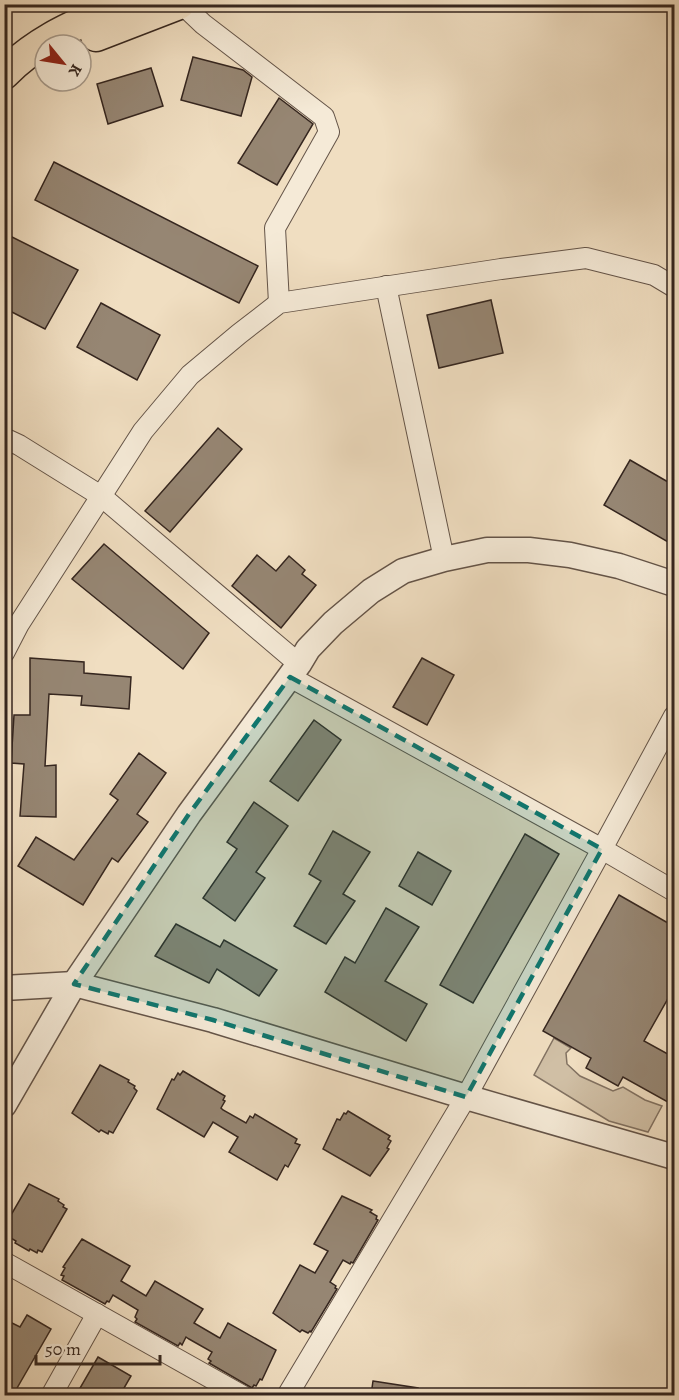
<svg xmlns="http://www.w3.org/2000/svg" width="679" height="1400" font-family="Alegreya,serif">
  <rect width="100%" height="100%" fill="#f0dec1"/>
  <filter id="stains"><feTurbulence type="fractalNoise" baseFrequency=".00333" numOctaves="4"/><feColorMatrix values="0 0 0 0 .2 0 0 0 0 .09 0 0 0 0 .02 0 0 0 .5 -.17"/></filter>
  <radialGradient id="worn" r=".72"><stop offset=".6" stop-color="#630" stop-opacity="0"/><stop offset="1" stop-color="#630" stop-opacity=".3"/></radialGradient>
  <polygon fill="#d0bfa5" stroke="#827262" stroke-width="1.5" points="554,1038 571,1048 566,1053 567,1064 580,1076 613,1091 623,1087 645,1100 662,1106 648,1132 609,1121 534,1075"/>
  <g fill="#968673" stroke="#35261f" stroke-width="1.5">
    <polygon points="193,57 243,70 252,77 241,116 181,100"/>
    <polygon points="151,68 163,106 108,124 97,84"/>
    <polygon points="279,98 313,124 277,185 238,163"/>
    <polygon points="54,162 258,266 239,303 35,200"/>
    <polygon points="4,233 78,270 45,329 4,308"/>
    <polygon points="491,300 503,353 439,368 427,315"/>
    <polygon points="101,303 160,335 137,380 77,347"/>
    <polygon points="218,428 242,449 170,532 145,511"/>
    <polygon points="630,460 675,486 675,546 604,505"/>
    <polygon points="104,544 209,633 183,669 72,579"/>
    <polygon points="257,555 276,571 289,556 305,570 302,574 316,585 281,628 232,586"/>
    <polygon points="30,658 84,662 84,673 131,677 129,709 81,705 82,696 49,694 45,766 56,765 56,817 20,816 24,764 11,763 14,715 30,715"/>
    <polygon points="422,658 454,675 427,725 393,707"/>
    <polygon points="314,720 341,740 298,801 270,781"/>
    <polygon points="139,753 166,773 137,814 148,822 118,862 112,858 83,905 18,866 36,837 74,860 118,800 110,794"/>
    <polygon points="254,802 288,826 256,872 265,878 235,921 203,898 237,849 227,842"/>
    <polygon points="333,831 370,852 343,894 355,901 326,944 294,926 321,881 309,874"/>
    <polygon points="525,834 559,854 473,1003 440,985"/>
    <polygon points="418,852 451,871 432,905 399,886"/>
    <polygon points="619,895 675,927 675,986 644,1041 675,1058 675,1106 623,1077 618,1086 586,1068 591,1058 543,1031"/>
    <polygon points="386,908 419,927 385,981 427,1004 406,1041 325,992 345,957 355,963"/>
    <polygon points="176,924 220,947 224,940 277,970 259,996 217,969 209,983 155,956"/>
    <polygon points="100,1065 129,1080 128,1082 135,1086 134,1088 137,1091 113,1133 109,1131 108,1134 101,1130 99,1132 72,1113"/>
    <polygon points="183,1071 225,1096 223,1100 225,1101 221,1108 223,1110 246,1123 250,1116 253,1118 255,1114 297,1139 295,1143 300,1145 288,1167 285,1165 277,1180 229,1152 238,1137 213,1122 204,1137 157,1109 172,1079 174,1080 178,1073 180,1075"/>
    <polygon points="348,1111 390,1136 388,1139 391,1141 387,1148 389,1149 370,1176 323,1149 337,1119 340,1120 344,1113 346,1114"/>
    <polygon points="29,1184 59,1199 58,1201 64,1205 63,1207 67,1209 42,1252 38,1250 37,1253 30,1249 29,1251 15,1243 16,1241 4,1234 4,1227"/>
    <polygon points="342,1196 372,1210 370,1212 377,1216 376,1219 378,1220 353,1263 351,1262 350,1264 343,1260 330,1282 336,1286 335,1288 337,1289 311,1332 310,1331 308,1333 302,1330 300,1332 273,1313 300,1265 315,1273 328,1251 314,1244"/>
    <polygon points="82,1239 130,1266 121,1281 146,1296 155,1281 203,1309 194,1323 218,1337 220,1338 228,1323 276,1350 262,1380 260,1379 256,1386 254,1385 252,1388 209,1363 211,1361 208,1359 212,1352 189,1339 186,1337 182,1345 180,1343 178,1346 135,1322 137,1319 135,1317 138,1310 113,1295 109,1302 107,1301 105,1304 62,1280 64,1276 61,1275 65,1268 63,1267"/>
    <polygon points="27,1315 51,1329 13,1395 4,1395 4,1319 20,1327"/>
    <polygon points="98,1357 131,1376 120,1395 76,1395"/>
    <polygon points="373,1381 418,1388 418,1395 371,1395"/>
  </g>
  <g fill="none" stroke-linecap="round" stroke-linejoin="round">
    <defs>
      <g id="minor">
        <polyline points="182,4 203,24 324,117 329,132 275,228 279,303"/>
        <polyline points="386,286 444,559"/>
        <polyline points="4,438 19,445 101,496 299,664"/>
        <polyline points="4,653 19,624 143,431 190,375 239,334 279,303 501,269 586,258 654,275 674,287"/>
        <polyline points="674,716 602,849 674,891"/>
        <polyline points="4,1262 243,1396"/>
        <polyline points="51,1396 97,1314"/>
        <polyline points="287,1396 466,1097 602,849 290,677"/>
      </g>
      <g id="tertiary">
        <polyline points="4,988 74,984 213,1020 466,1097 674,1157"/>
        <polyline points="4,1105 74,984 189,814 299,664 308,649 333,623 371,591 403,571 444,559 487,550 529,550 570,555 619,566 674,584"/>
      </g>
      <g id="primary">
        <polyline points="96,36 179,4"/>
        <path d="M4,74C39,38 78,24 122,4"/>
      </g>
    </defs>
    <use href="#minor" stroke="#645448" stroke-width="22"/>
    <use href="#tertiary" stroke="#645448" stroke-width="27"/>
    <use href="#primary" stroke="#35261f" stroke-width="33"/>
    <use href="#minor" stroke="#f5ead7" stroke-width="20"/>
    <use href="#tertiary" stroke="#f5ead7" stroke-width="24"/>
    <use href="#primary" stroke="#f0dec1" stroke-width="30"/>
  </g>
  <path fill="#0f766e" fill-opacity="0.2" stroke="#0f766e" stroke-width="4.5" stroke-dasharray="12 8" stroke-linejoin="round" d="M290,677L602,849L466,1097L213,1020L74,984L189,814Z"/>
  <rect width="679" height="1400" fill="none" stroke="#f0dec1" stroke-width="24"/>
  <rect x="6" y="6" width="667" height="1388" fill="none" stroke="#35261f" stroke-width="3"/>
  <rect x="12" y="12" width="655" height="1376" fill="none" stroke="#35261f" stroke-width="1.5"/>
  <g transform="translate(63 63) rotate(120)"><circle r="28" fill="#f5ead7" stroke="#a89c8d" stroke-width="1.5"/>
  <path d="M0-4.5L10 22L0 15L-10 22Z" fill="#8f2418"/>
  <text y="-9" font-size="16" font-weight="bold" text-anchor="middle" fill="#35261f">K</text>
  </g>
  <path d="M36 1355v9h124v-9" fill="none" stroke="#35261f" stroke-width="3"/>
  <text x="45" y="1355" font-size="18" fill="#35261f" stroke="#f5ead7" stroke-width="4.5" paint-order="stroke">50 m</text>
  <rect width="100%" height="100%" filter="url(#stains)"/>
  <rect width="100%" height="100%" fill="url(#worn)"/>
</svg>
